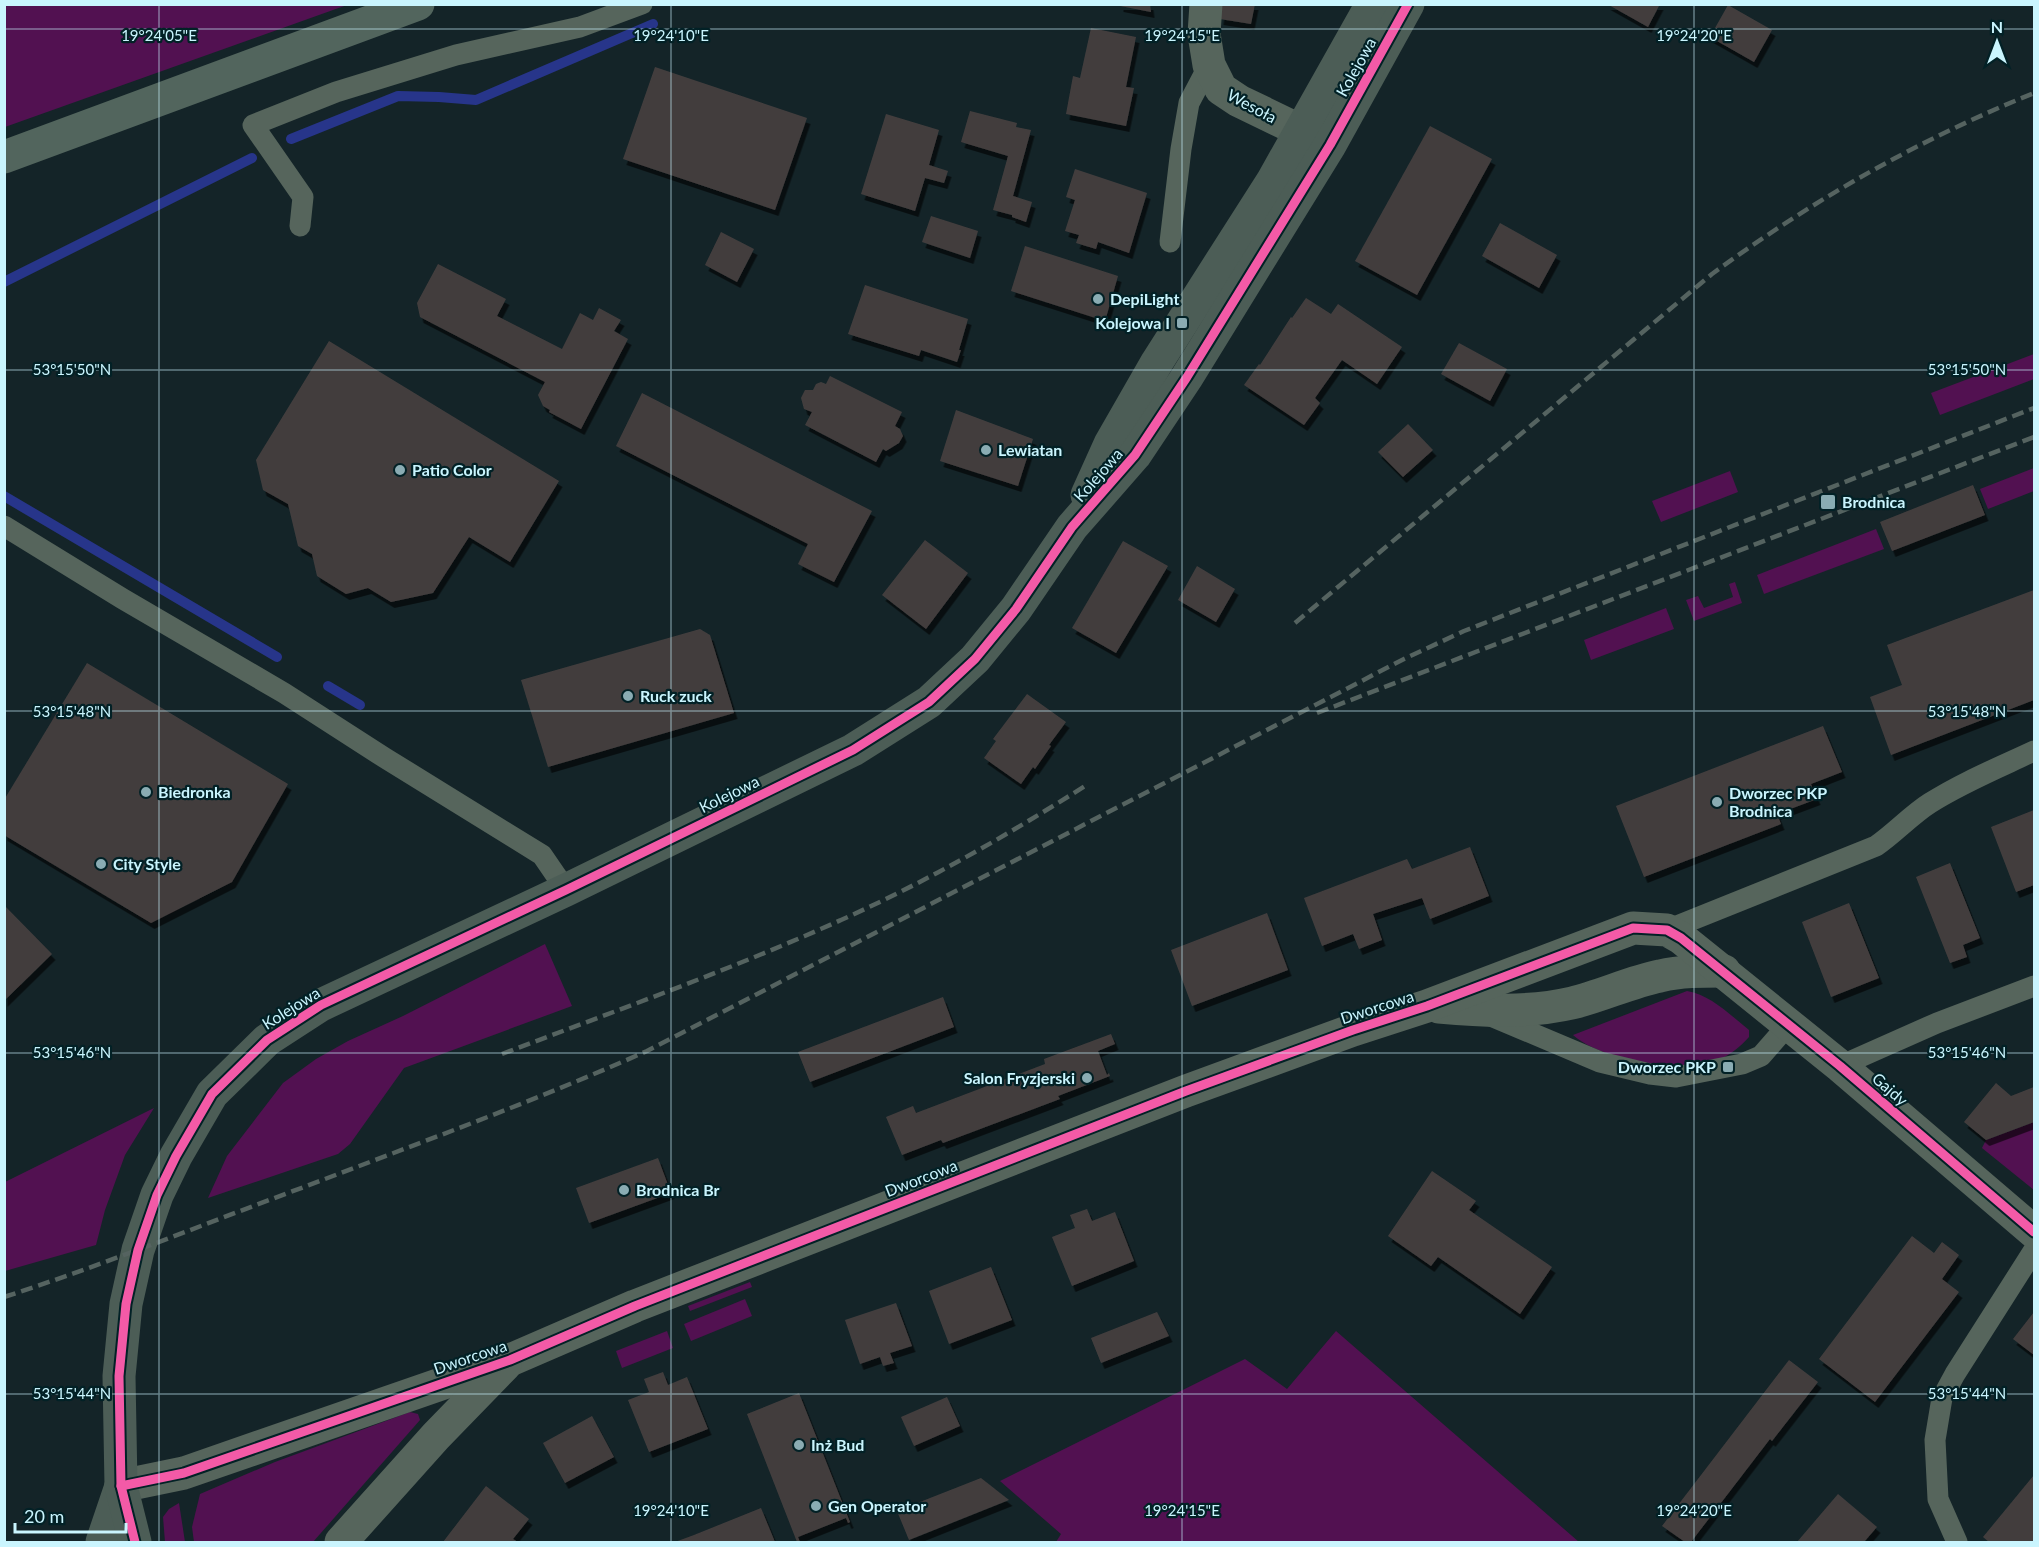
<svg xmlns="http://www.w3.org/2000/svg" width="2039" height="1547" font-family="Lato,sans-serif">
  <defs>
    <filter id="shadow"><feDropShadow dx="3.5" dy="6" stdDeviation="0" flood-color="#0009"/></filter>
  </defs>
  <rect width="100%" height="100%" fill="#142428"/>
  <g fill="#521151">
    <polygon points="4,5 5,4 347,5 5,127"/>
    <polygon points="2034,354 2034,379 1940,415 1931,393"/>
    <polygon points="2034,468 2034,491 1988,509 1980,489"/>
    <polygon points="1730,471 1738,492 1661,522 1652,501"/>
    <polygon points="1876,529 1884,549 1764,594 1757,575"/>
    <polygon points="1735,582 1742,603 1694,621 1686,600 1698,596 1704,608 1733,597 1729,584"/>
    <polygon points="1666,608 1674,629 1591,660 1584,640"/>
    <polygon points="545,944 572,1006 404,1068 350,1144 338,1154 208,1198 227,1156 283,1083 316,1059 348,1041 403,1016"/>
    <path d="M1687,991C1711,995 1730,1015 1749,1030V1037C1740,1047 1728,1057 1715,1061C1678,1072 1602,1061 1573,1035Z"/>
    <polygon points="154,1108 125,1155 105,1210 96,1245 5,1271 5,1182"/>
    <polygon points="2034,1122 2034,1190 1982,1148 1986,1140"/>
    <polygon points="750,1282 752,1287 690,1311 688,1306"/>
    <polygon points="745,1299 752,1316 691,1341 684,1324"/>
    <polygon points="667,1331 673,1348 622,1368 616,1351"/>
    <polygon points="1336,1331 1579,1542 1056,1542 1061,1534 1000,1481 1245,1359 1287,1389"/>
    <polygon points="410,1412 418,1414 420,1420 313,1542 194,1542 192,1527 200,1494 275,1462"/>
    <polygon points="179,1503 185,1542 165,1542 163,1517 169,1509"/>
  </g>
  <g fill="none" stroke-linecap="round" stroke-linejoin="round">
    <g stroke="#27358a" stroke-width="10">
      <polyline points="291,139 398,96 439,97 476,100 653,24"/>
      <polyline points="4,282 252,158"/>
      <polyline points="4,496 277,657"/>
      <polyline points="328,686 360,705"/>
    </g>
  </g>
  <g fill="#433e3e" filter="url(#shadow)">
    <polygon points="1120,4 1150,4 1151,12 1120,6"/>
    <polygon points="1222,4 1255,4 1251,24 1220,19"/>
    <polygon points="1607,4 1660,4 1648,27"/>
    <polygon points="1728,5 1772,30 1754,62 1710,37"/>
    <polygon points="1091,28 1136,37 1126,87 1134,88 1126,126 1066,114 1073,76 1080,78"/>
    <polygon points="655,67 807,118 775,210 623,159"/>
    <polygon points="970,111 1017,123 1016,127 1031,130 1013,196 1032,202 1026,222 1012,217 1012,215 993,210 1008,156 961,142"/>
    <polygon points="886,114 939,130 929,165 948,171 944,183 925,178 915,211 861,194"/>
    <polygon points="1430,126 1492,159 1417,295 1355,261"/>
    <polygon points="1075,169 1147,193 1129,253 1098,242 1096,249 1076,243 1079,235 1065,231 1075,200 1066,197"/>
    <polygon points="931,216 978,231 970,258 922,242"/>
    <polygon points="1500,223 1557,255 1539,288 1482,256"/>
    <polygon points="721,232 754,249 737,282 705,265"/>
    <polygon points="1025,246 1118,276 1105,321 1011,291"/>
    <polygon points="438,264 506,299 497,316 562,349 580,313 593,320 599,308 621,320 614,331 628,339 581,429 549,412 550,410 543,406 538,395 545,382 420,317 417,303"/>
    <polygon points="865,285 968,319 959,350 961,350 957,362 921,350 919,356 848,334"/>
    <polygon points="1306,298 1331,314 1338,304 1402,347 1377,384 1342,360 1315,398 1320,403 1304,425 1244,385 1259,364 1260,365 1291,317 1292,318"/>
    <polygon points="329,341 559,481 510,562 469,537 433,593 391,602 368,588 346,594 317,576 312,554 298,546 288,504 263,490 256,460"/>
    <polygon points="1459,343 1507,369 1490,401 1441,374"/>
    <polygon points="830,376 902,412 895,426 900,429 903,436 899,443 886,451 883,449 876,462 805,425 812,412 804,409 801,398 805,390 813,390 816,384 821,382 826,384"/>
    <polygon points="642,393 872,511 834,582 798,564 808,544 616,446"/>
    <polygon points="956,410 1033,439 1018,486 940,461"/>
    <polygon points="1408,424 1433,450 1403,477 1378,452"/>
    <polygon points="1973,485 1985,515 1892,551 1880,522"/>
    <polygon points="925,540 968,573 926,629 882,595"/>
    <polygon points="1123,541 1168,566 1116,653 1072,628"/>
    <polygon points="1197,566 1235,589 1216,622 1178,600"/>
    <polygon points="2034,590 2034,700 1891,755 1870,697 1902,685 1887,645"/>
    <polygon points="700,629 710,635 734,713 548,767 521,680"/>
    <polygon points="87,663 288,784 232,882 151,923 4,835 4,800"/>
    <polygon points="1027,694 1066,722 1049,745 1051,746 1035,769 1033,767 1021,784 984,758 996,741 993,739"/>
    <polygon points="1823,726 1842,772 1811,784 1817,799 1777,814 1781,824 1644,877 1616,806"/>
    <polygon points="2034,810 2034,885 2016,892 1991,827"/>
    <polygon points="1470,847 1489,896 1430,919 1422,898 1373,914 1382,940 1359,949 1353,934 1322,946 1304,898 1407,859 1412,869"/>
    <polygon points="1950,863 1980,938 1963,945 1967,957 1950,963 1916,877"/>
    <polygon points="1849,903 1879,978 1831,997 1802,922"/>
    <polygon points="4,905 52,954 4,1001"/>
    <polygon points="1267,913 1288,970 1192,1006 1171,950"/>
    <polygon points="943,997 954,1027 810,1082 798,1052"/>
    <polygon points="1111,1034 1115,1044 1098,1051 1107,1075 1109,1073 1110,1076 1058,1096 1060,1099 943,1143 941,1140 902,1155 886,1117 913,1106 916,1113 1045,1064 1044,1059"/>
    <polygon points="1996,1083 2011,1096 2034,1087 2034,1122 1986,1140 1964,1122"/>
    <polygon points="658,1158 671,1193 589,1223 576,1188"/>
    <polygon points="1432,1171 1476,1201 1469,1210 1552,1267 1520,1314 1438,1257 1431,1266 1388,1236"/>
    <polygon points="1087,1209 1092,1221 1115,1212 1134,1261 1072,1286 1052,1237 1075,1228 1070,1215"/>
    <polygon points="1912,1236 1934,1253 1942,1242 1959,1255 1942,1279 1959,1292 1875,1402 1819,1359"/>
    <polygon points="991,1267 1012,1320 949,1344 929,1291"/>
    <polygon points="896,1303 912,1346 890,1353 894,1363 883,1366 880,1357 860,1364 845,1320"/>
    <polygon points="1157,1312 1169,1336 1101,1363 1091,1338"/>
    <polygon points="2034,1312 2034,1355 2013,1339"/>
    <polygon points="1789,1360 1818,1382 1772,1441 1770,1439 1691,1542 1685,1542 1662,1526"/>
    <polygon points="663,1372 668,1385 687,1377 708,1429 649,1452 628,1400 649,1392 644,1379"/>
    <polygon points="799,1393 850,1522 848,1523 846,1518 798,1537 800,1542 797,1542 747,1414"/>
    <polygon points="947,1397 960,1426 914,1446 901,1417"/>
    <polygon points="592,1416 614,1457 565,1483 543,1443"/>
    <polygon points="2034,1475 2034,1542 1989,1542 1983,1537"/>
    <polygon points="981,1478 1009,1500 909,1540 897,1511"/>
    <polygon points="486,1486 529,1519 513,1539 518,1542 443,1542"/>
    <polygon points="1838,1494 1877,1527 1864,1542 1797,1542"/>
    <polygon points="761,1508 775,1542 675,1542 694,1535"/>
  </g>
  <g fill="none" stroke-linecap="round" stroke-linejoin="round">
    <g stroke="#56655c" stroke-width="21">
      <polyline points="300,226 303,197 253,125 336,92 456,55 580,27 642,4"/>
      <polyline points="1170,242 1181,149 1189,103 1209,65"/>
      <polyline points="4,526 123,599 284,693 385,758 542,855 566,890"/>
      <path d="M1667,930L1876,846C1895,833 1911,815 1930,803C1963,782 2000,767 2034,751"/>
      <polyline points="1491,1016 1600,1062 1650,1074 1676,1077 1742,1064 1761,1056 1789,1024"/>
      <polyline points="1840,1066 1937,1023 2034,986"/>
      <polyline points="1957,1542 1938,1499 1935,1440 1942,1398 1955,1374 2034,1250"/>
    </g>
    <g stroke="#56655c" stroke-width="33">
      <polyline points="1206,4 1204,34 1209,65 1221,89 1239,101 1326,143"/>
      <path d="M1439,1007C1484,1011 1528,1013 1572,1003C1602,996 1630,982 1660,976C1681,971 1702,971 1724,971"/>
      <polyline points="121,1486 184,1473 510,1360 635,1306 1186,1091 1353,1030 1427,1006 1633,928 1667,930 1681,938 1840,1066 2034,1232"/>
      <polyline points="341,1542 436,1436 505,1365"/>
    </g>
    <g stroke="#4c5d56" stroke-width="33">
      <polyline points="1087,495 1110,444 1157,362 1273,180 1372,4"/>
      <polyline points="102,1542 121,1486"/>
      <polyline points="135,1542 121,1486 119,1376 126,1304 138,1250 157,1195 176,1156 212,1094 267,1040 321,1005 566,890 853,750 929,702 975,659 1016,609 1072,527 1135,455 1187,377 1330,145 1408,4"/>
    </g>
    <polyline stroke="#52655d" stroke-width="33" points="4,157 418,4"/>
    <g stroke="#556360" stroke-width="4.5" stroke-dasharray="12 6" stroke-linecap="butt">
      <path d="M1295,623L1712,274C1813,200 1918,140 2034,93"/>
      <polyline points="1317,713 2034,437"/>
      <path d="M502,1054C615,1011 730,970 841,920C926,882 1006,836 1085,786"/>
      <path d="M4,1297C106,1264 204,1224 304,1187C419,1143 535,1101 647,1051L1404,659L1464,631L2034,408"/>
    </g>
    <defs>
      <g id="cycleway">
        <polyline points="121,1486 184,1473 510,1360 635,1306 1186,1091 1353,1030 1427,1006 1633,928 1667,930 1681,938 1840,1066 2034,1232"/>
        <polyline points="135,1542 121,1486 119,1376 126,1304 138,1250 157,1195 176,1156 212,1094 267,1040 321,1005 566,890 853,750 929,702 975,659 1016,609 1072,527 1135,455 1187,377 1330,145 1408,4"/>
      </g>
    </defs>
    <use href="#cycleway" stroke="#022126" stroke-width="13"/>
    <use href="#cycleway" stroke="#f35aa7" stroke-width="9"/>
  </g>
  <path fill="none" stroke="#caf5fe" stroke-width="1.5" stroke-opacity="0.45" d="M159,4V1542M671,4V1542M1182,4V1542M1694,4V1542M4,29H2034M4,370H2034M4,711H2034M4,1053H2034M4,1394H2034"/>
  <g fill="#8aacb3" stroke="#022126" stroke-width="2">
    <circle cx="1098" cy="299" r="6"/>
    <rect x="1176" y="317" width="12" height="12" rx="3"/>
    <circle cx="986" cy="450" r="6"/>
    <circle cx="400" cy="470" r="6"/>
    <rect x="1820" y="494" width="16" height="16" rx="3"/>
    <circle cx="628" cy="696" r="6"/>
    <circle cx="146" cy="792" r="6"/>
    <circle cx="1717" cy="802" r="6"/>
    <circle cx="101" cy="864" r="6"/>
    <rect x="1722" y="1061" width="12" height="12" rx="3"/>
    <circle cx="1087" cy="1078" r="6"/>
    <circle cx="624" cy="1190" r="6"/>
    <circle cx="799" cy="1445" r="6"/>
    <circle cx="816" cy="1506" r="6"/>
  </g>
  <g text-anchor="middle" stroke-width="4.5" stroke-linejoin="round" paint-order="stroke">
    <g font-size="16" fill="#caf5fe" stroke="#022126">
      <text transform="translate(1356 67) rotate(-61)" y="6">Kolejowa</text>
      <text transform="translate(1252 106) rotate(28)" y="6">Wesoła</text>
      <text transform="translate(1098 475) rotate(-49)" y="6">Kolejowa</text>
      <text transform="translate(729 794) rotate(-26)" y="6">Kolejowa</text>
      <text transform="translate(1377 1007) rotate(-18)" y="6">Dworcowa</text>
      <text transform="translate(291 1008) rotate(-32)" y="6">Kolejowa</text>
      <text transform="translate(1890 1089) rotate(41)" y="6">Gajdy</text>
      <text transform="translate(921 1178) rotate(-21)" y="6">Dworcowa</text>
      <text transform="translate(470 1357) rotate(-19)" y="6">Dworcowa</text>
    </g>
    <g font-size="16" font-weight="bold" fill="#caf5fe" stroke="#022126" text-anchor="start">
      <text x="1110" y="305">DepiLight</text>
      <text x="1170" y="329" text-anchor="end">Kolejowa I</text>
      <text x="998" y="456">Lewiatan</text>
      <text x="412" y="476">Patio Color</text>
      <text x="1842" y="508">Brodnica</text>
      <text x="640" y="702">Ruck zuck</text>
      <text x="158" y="798">Biedronka</text>
      <text x="1729" y="799">Dworzec PKP<tspan x="1729" dy="18">Brodnica</tspan></text>
      <text x="113" y="870">City Style</text>
      <text x="1716" y="1073" text-anchor="end">Dworzec PKP</text>
      <text x="1075" y="1084" text-anchor="end">Salon Fryzjerski</text>
      <text x="636" y="1196">Brodnica Br</text>
      <text x="811" y="1451">Inż Bud</text>
      <text x="828" y="1512">Gen Operator</text>
    </g>
  </g>
  <g font-size="15" text-anchor="middle" fill="#caf5fe" stroke="#022126" stroke-width="4.5" stroke-linejoin="round" paint-order="stroke">
    <text x="159" y="41">19°24'05"E</text>
    <text x="671" y="41">19°24'10"E</text>
    <text x="1182" y="41">19°24'15"E</text>
    <text x="1694" y="41">19°24'20"E</text>
    <text x="72" y="375">53°15'50"N</text>
    <text x="1967" y="375">53°15'50"N</text>
    <text x="72" y="717">53°15'48"N</text>
    <text x="1967" y="717">53°15'48"N</text>
    <text x="72" y="1058">53°15'46"N</text>
    <text x="1967" y="1058">53°15'46"N</text>
    <text x="72" y="1399">53°15'44"N</text>
    <text x="1967" y="1399">53°15'44"N</text>
    <text x="671" y="1516">19°24'10"E</text>
    <text x="1182" y="1516">19°24'15"E</text>
    <text x="1694" y="1516">19°24'20"E</text>
  </g>
  <rect width="2039" height="1547" fill="none" stroke="#caf5fe" stroke-width="12"/>
  <g transform="translate(1997 42)" stroke="#022126" stroke-width="4.5" paint-order="stroke">
  <path d="M0-4.5L10 22L0 15L-10 22Z" fill="#caf5fe"/>
  <text y="-9" font-size="16" font-weight="bold" text-anchor="middle" fill="#caf5fe">N</text>
  </g>
  <path d="M15 1523v9h111v-9" fill="none" stroke="#caf5fe" stroke-width="3"/>
  <text x="24" y="1523" font-size="18" fill="#caf5fe" stroke="#022126" stroke-width="4.5" paint-order="stroke">20 m</text>
</svg>
